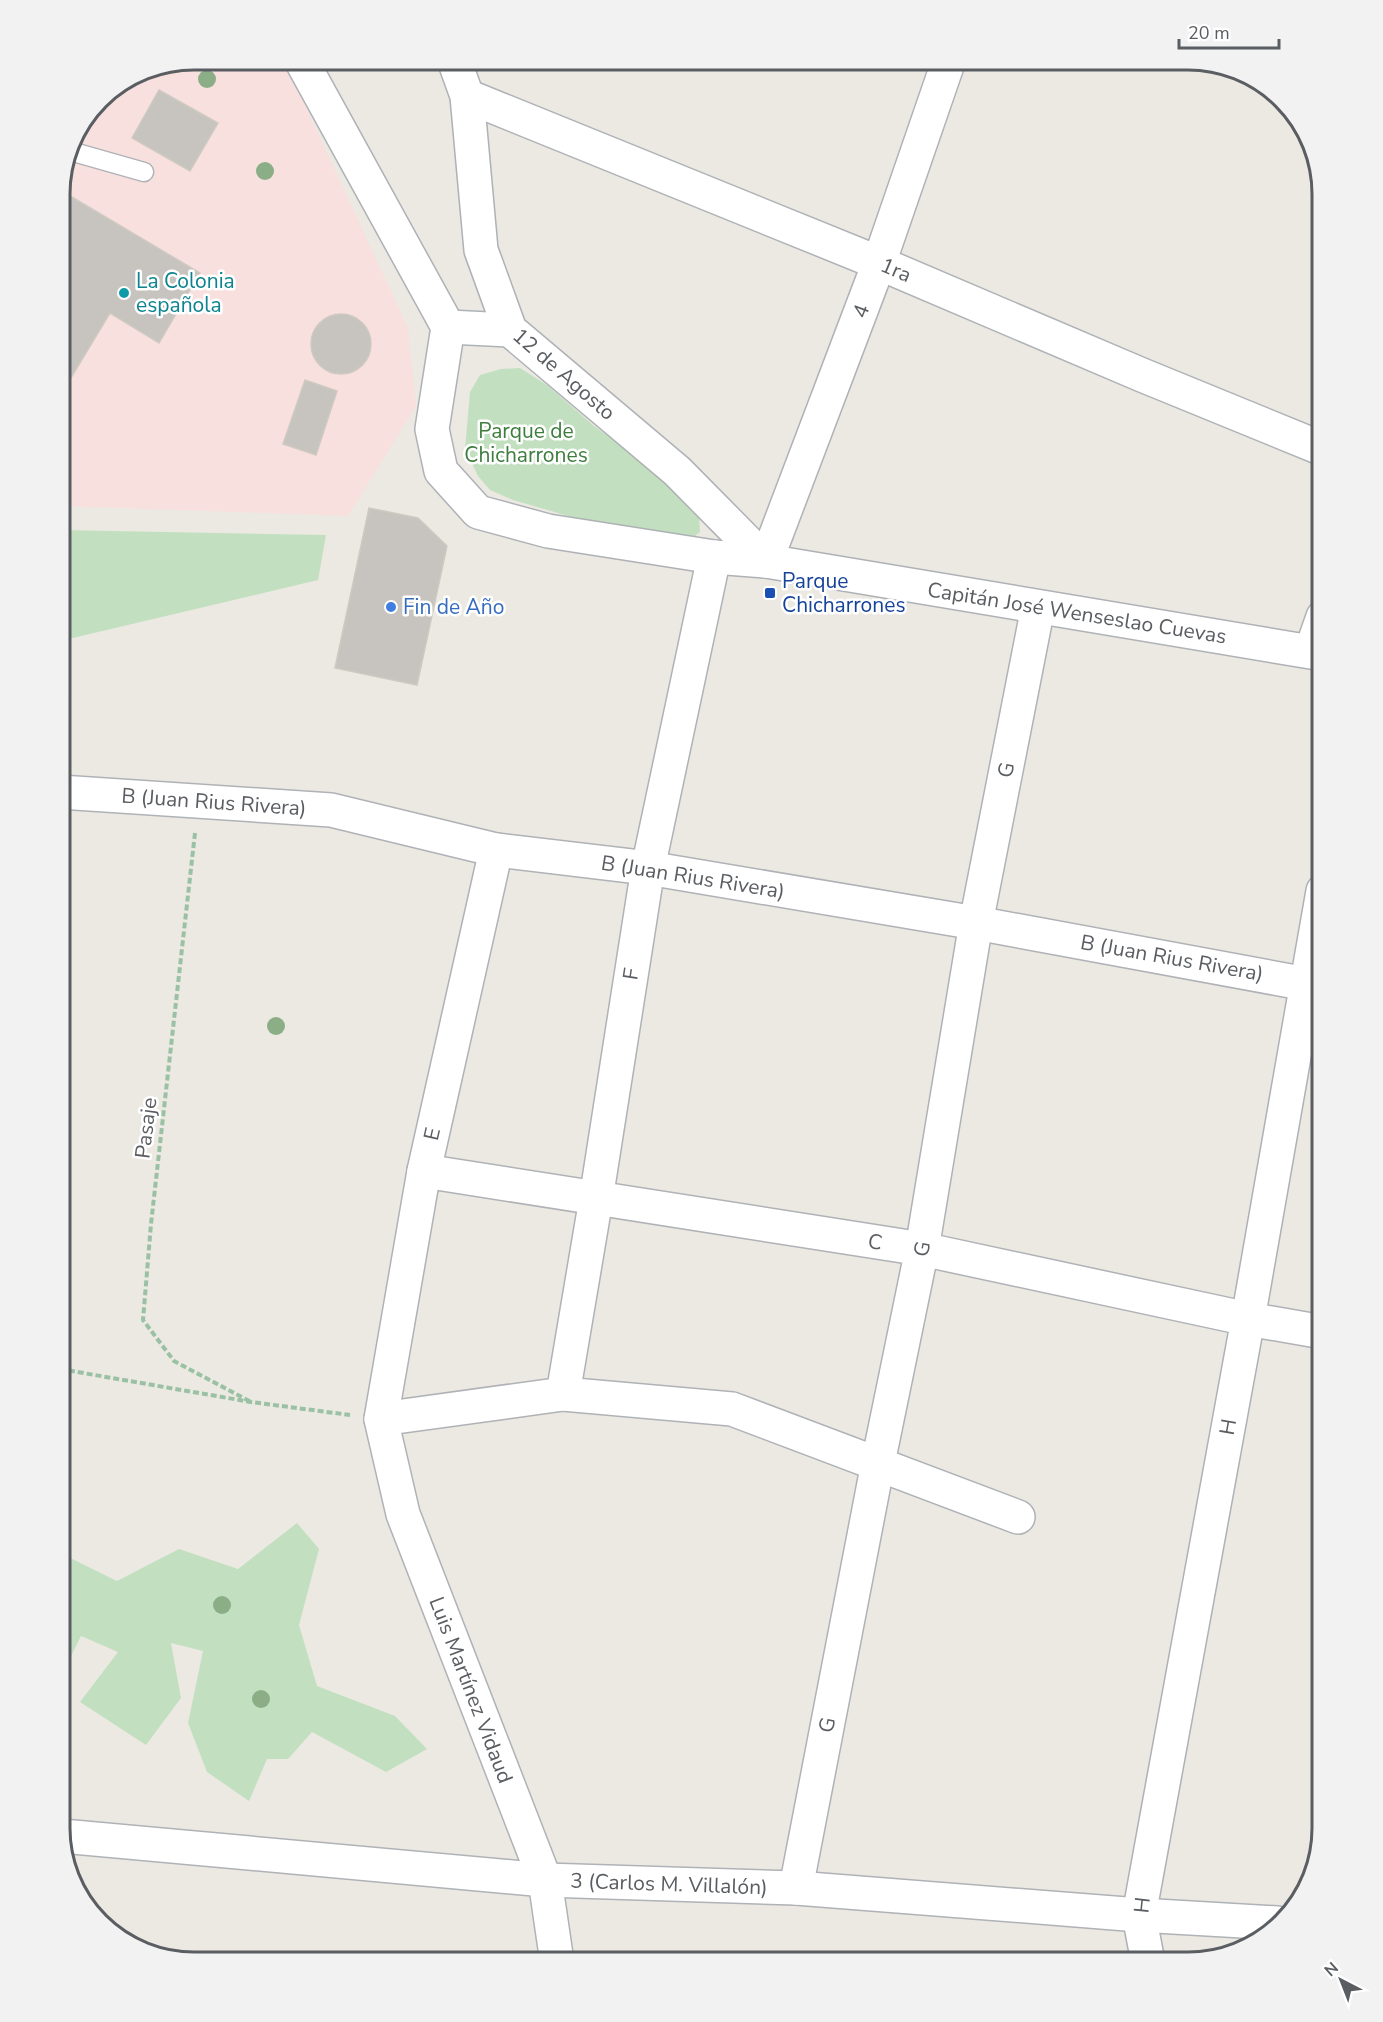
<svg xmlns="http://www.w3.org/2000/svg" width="1383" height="2022" font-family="'Nunito Sans',sans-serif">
  <rect width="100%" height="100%" fill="#ebe9e2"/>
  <polygon fill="#f8e0de" points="195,60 281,60 286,64 408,328 416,406 348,516 60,506 60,186 74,135 100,99 143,70"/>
  <g fill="#c2e0c0">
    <polygon points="520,368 547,385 594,426 638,458 680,492 699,514 700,532 689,541 665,544 513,500 490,490 478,476 465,449 470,392 480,375 501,369"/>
    <polygon points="60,530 326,535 318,580 60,641"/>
    <polygon points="297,1523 319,1549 299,1625 317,1686 395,1716 427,1749 386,1772 312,1732 288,1759 267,1759 249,1801 207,1772 188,1723 203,1651 171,1643 181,1698 146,1745 80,1702 118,1652 81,1636 60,1678 60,1553 117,1581 179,1549 238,1569"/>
  </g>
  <g fill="#c7c3be" stroke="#cfcac1" stroke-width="1.5">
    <polygon points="159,90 218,123 190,171 132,138"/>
    <polygon points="60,190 200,273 159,343 110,313 60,396"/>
    <circle cx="341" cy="344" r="30"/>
    <polygon points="305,380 337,391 316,455 283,444"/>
    <polygon points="369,508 418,518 447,546 417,685 335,668"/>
  </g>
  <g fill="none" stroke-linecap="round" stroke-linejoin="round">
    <defs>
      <polyline id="lane" points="70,151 144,172"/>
      <g id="street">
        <polyline points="467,96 879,263 1142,375 1323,449"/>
        <polyline points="766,561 879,263 949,60"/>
        <polyline points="1311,651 1323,617"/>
        <polyline points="60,792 331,810 496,850 648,868 976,923 1323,987"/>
        <polyline points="496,850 424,1171 381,1419 403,1514 545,1880 557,1962"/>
        <polyline points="424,1171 922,1249 1248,1319 1323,1332"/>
        <polyline points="563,1394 596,1199 648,868 714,557"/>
        <polyline points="381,1419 563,1394 732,1409 1018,1517"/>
        <polyline points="62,1836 545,1880 796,1888 1139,1915 1277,1923"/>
        <polyline points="796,1888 878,1463 922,1249 976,923 1038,607"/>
      </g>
      <g id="secondary">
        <polyline points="301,60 448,327 432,429 441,471 478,512 548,531 714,557 766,561 1323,654"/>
        <polyline points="454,60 467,96 481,250 510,330 677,471 766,561"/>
        <polyline points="448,327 510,330"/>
        <polyline points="1148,1962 1139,1915 1248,1319 1323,891"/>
      </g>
    </defs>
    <use href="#lane" stroke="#afb2b6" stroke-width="21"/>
    <use href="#street" stroke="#afb2b6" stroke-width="36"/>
    <use href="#secondary" stroke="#aeb1b6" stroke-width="36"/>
    <g stroke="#9ac1a4" stroke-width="4" stroke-dasharray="6 3" stroke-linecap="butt">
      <polyline points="195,833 151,1224 143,1320 174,1361 251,1402"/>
      <polyline points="60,1369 251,1402 350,1415"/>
    </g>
    <use href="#lane" stroke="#fff" stroke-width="18"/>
    <use href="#street" stroke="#fff" stroke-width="33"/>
    <use href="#secondary" stroke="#fff" stroke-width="33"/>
  </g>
  <g fill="#8bae87">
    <circle cx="207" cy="79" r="9"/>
    <circle cx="265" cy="171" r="9"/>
    <circle cx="276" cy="1026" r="9"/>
    <circle cx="222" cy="1605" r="9"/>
    <circle cx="261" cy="1699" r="9"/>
  </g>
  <circle fill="#0f9aa8" stroke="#fff" stroke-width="2" cx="124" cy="293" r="6"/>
  <rect fill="#1a4fb4" stroke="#fff" stroke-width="2" x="764" y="587" width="12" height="12" rx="3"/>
  <circle fill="#3f7fe0" stroke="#fff" stroke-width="2" cx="391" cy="607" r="6"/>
  <g text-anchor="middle" stroke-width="5" stroke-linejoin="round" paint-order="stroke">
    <g font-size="21" fill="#5a5d61" stroke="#fff">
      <text transform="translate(896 270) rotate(23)" y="7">1ra</text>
      <text transform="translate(861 311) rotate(-69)" y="7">4</text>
      <text transform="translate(564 374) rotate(41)" y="7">12 de Agosto</text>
      <text transform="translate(1077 613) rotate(9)" y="7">Capitán José Wenseslao Cuevas</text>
      <text transform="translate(1006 770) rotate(-79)" y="7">G</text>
      <text transform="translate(214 802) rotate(4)" y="7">B (Juan Rius Rivera)</text>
      <text transform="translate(693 877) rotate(9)" y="7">B (Juan Rius Rivera)</text>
      <text transform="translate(1172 958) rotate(10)" y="7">B (Juan Rius Rivera)</text>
      <text transform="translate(631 974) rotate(-81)" y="7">F</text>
      <text transform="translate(146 1128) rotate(-83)" y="7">Pasaje</text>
      <text transform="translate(432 1134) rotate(-77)" y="7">E</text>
      <text transform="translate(875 1242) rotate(9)" y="7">C</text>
      <text transform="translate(922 1249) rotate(-79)" y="7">G</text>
      <text transform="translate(1228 1427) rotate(-80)" y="7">H</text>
      <text transform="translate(471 1690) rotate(69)" y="7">Luis Martínez Vidaud</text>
      <text transform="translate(827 1725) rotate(-79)" y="7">G</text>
      <text transform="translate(669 1884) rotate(2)" y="7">3 (Carlos M. Villalón)</text>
      <text transform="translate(1142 1905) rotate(-84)" y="7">H</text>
    </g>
    <g font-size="21" fill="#0d838f" stroke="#fff" text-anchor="start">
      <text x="136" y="288">La Colonia<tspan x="136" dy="24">española</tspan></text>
    </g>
    <g font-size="21" fill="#3d7d3d" stroke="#fff">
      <text x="526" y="438">Parque de<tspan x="526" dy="24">Chicharrones</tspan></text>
    </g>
    <g font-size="21" fill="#164399" stroke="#fff" text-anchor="start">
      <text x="782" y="588">Parque<tspan x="782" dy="24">Chicharrones</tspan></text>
    </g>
    <g font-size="21" fill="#366cbe" stroke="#fff" text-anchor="start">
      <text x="403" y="614">Fin de Año</text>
    </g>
  </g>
  <path d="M0 0H1383V2022H0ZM194 70H1188A124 124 0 0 1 1312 194V1828A124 124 0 0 1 1188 1952H194A124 124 0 0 1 70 1828V194A124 124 0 0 1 194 70Z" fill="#f2f2f2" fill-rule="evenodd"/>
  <path fill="none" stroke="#5a5d61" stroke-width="3" d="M194 70H1188A124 124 0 0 1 1312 194V1828A124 124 0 0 1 1188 1952H194A124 124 0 0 1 70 1828V194A124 124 0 0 1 194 70Z"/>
  <g transform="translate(1341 1980) rotate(318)" stroke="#ffffff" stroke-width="4.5" paint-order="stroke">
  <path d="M0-4.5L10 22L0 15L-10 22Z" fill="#5a5d61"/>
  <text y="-9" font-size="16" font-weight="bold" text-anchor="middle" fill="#5a5d61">N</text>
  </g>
  <path d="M1179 39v9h100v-9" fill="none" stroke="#5a5d61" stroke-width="3"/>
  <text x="1188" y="39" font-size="18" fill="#5a5d61" stroke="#ffffff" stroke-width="4.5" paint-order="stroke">20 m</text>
</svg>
